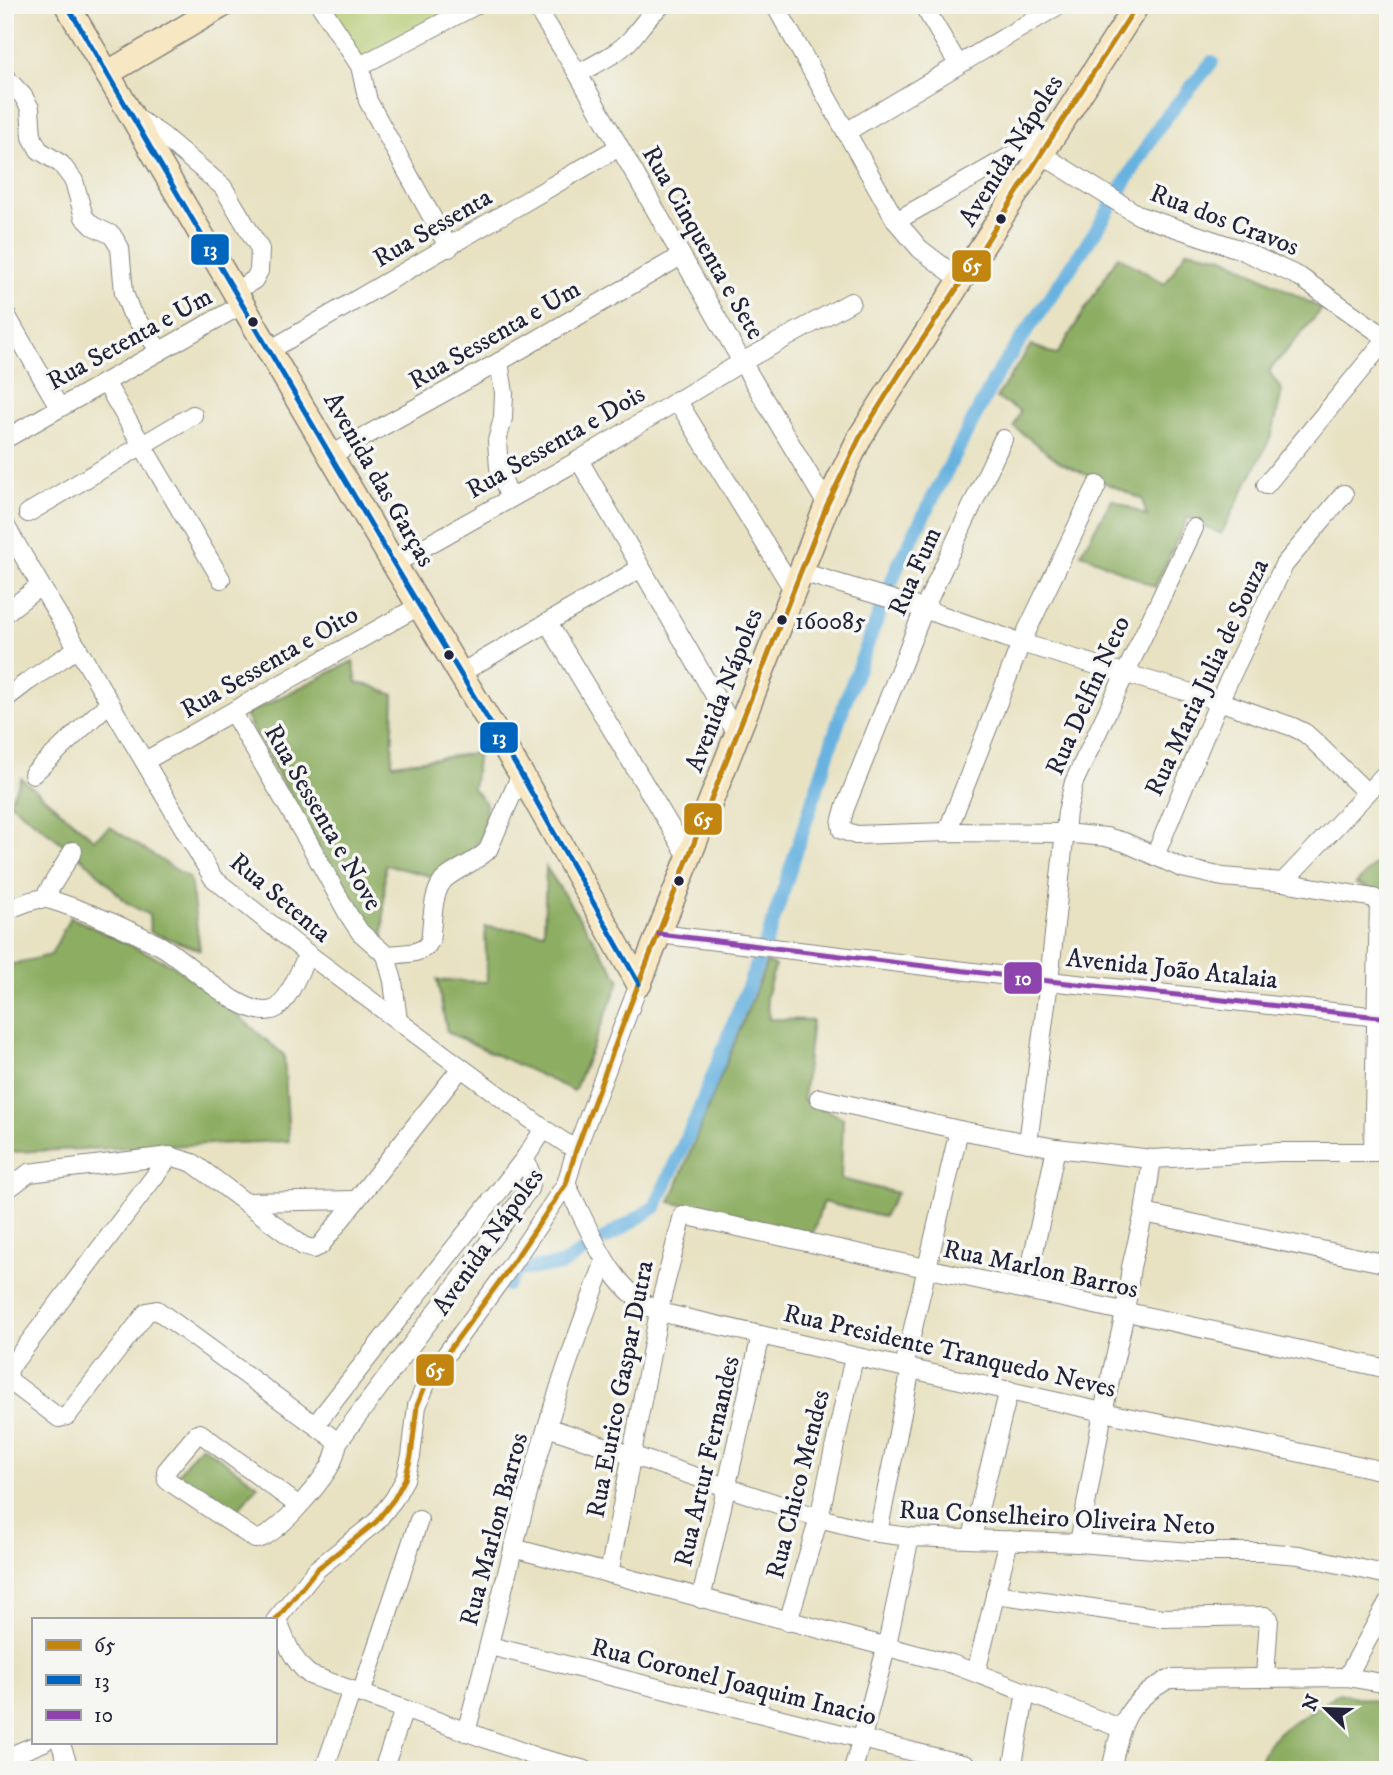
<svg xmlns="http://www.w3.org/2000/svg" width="1393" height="1775" font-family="'IM FELL DW Pica',serif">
  <rect width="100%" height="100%" fill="#f6f6f2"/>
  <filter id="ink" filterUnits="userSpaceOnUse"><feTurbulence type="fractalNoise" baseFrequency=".0143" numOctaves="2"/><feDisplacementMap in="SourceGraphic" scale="14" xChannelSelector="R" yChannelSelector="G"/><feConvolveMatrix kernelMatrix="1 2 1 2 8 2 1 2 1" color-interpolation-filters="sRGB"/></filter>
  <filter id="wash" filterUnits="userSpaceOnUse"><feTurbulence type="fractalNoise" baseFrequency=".00686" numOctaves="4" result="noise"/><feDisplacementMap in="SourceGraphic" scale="28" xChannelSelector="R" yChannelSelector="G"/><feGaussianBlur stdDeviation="1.57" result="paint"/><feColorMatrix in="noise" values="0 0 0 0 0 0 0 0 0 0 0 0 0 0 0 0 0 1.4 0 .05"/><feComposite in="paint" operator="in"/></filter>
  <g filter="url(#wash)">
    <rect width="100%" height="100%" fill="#e8e2c2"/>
    <polygon fill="#b2c96f" stroke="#6a7655" stroke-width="2" points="320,5 476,5 360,66"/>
    <g fill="#8dad62" stroke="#58684e" stroke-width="2">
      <polygon points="1187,250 1224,257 1322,309 1269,371 1282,391 1272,435 1221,534 1188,517 1155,587 1081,553 1112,499 1147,516 1142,499 1061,463 1014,427 1020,411 996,398 1031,345 1057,355 1118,256 1165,284"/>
      <polygon points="353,661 357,683 372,686 394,695 392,764 478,753 473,789 486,803 484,833 474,848 435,877 385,865 383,941 362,925 245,715"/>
      <polygon points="21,778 94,839 110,827 190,879 200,950 150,932 149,915 127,903 91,866 9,802"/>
      <polygon points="1388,850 1388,1005 1382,1004 1385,894 1356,884"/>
      <polygon points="546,867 620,980 574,1091 447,1032 437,980 487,982 485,927 544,932"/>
      <polygon points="70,917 173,965 216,997 284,1055 289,1141 9,1152 5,1156 5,966 51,955"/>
      <polygon points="767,962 775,966 766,997 769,1019 812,1020 803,1100 843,1118 841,1179 897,1193 883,1217 823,1202 813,1233 670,1202"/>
      <polygon points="201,1445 258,1485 232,1517 174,1478"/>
      <path d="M1338,1693L1388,1704V1770H1247L1244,1765L1258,1766C1272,1722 1306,1720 1338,1693Z"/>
    </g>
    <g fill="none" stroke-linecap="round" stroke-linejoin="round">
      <g stroke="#67b2e0" stroke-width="14">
        <polyline points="604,1239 655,1207 695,1120 769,934 846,699 899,563 996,376 1099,226 1159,126 1212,62"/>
        <polyline points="507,1285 517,1270 561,1265 588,1248"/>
      </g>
    </g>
  </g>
  <g filter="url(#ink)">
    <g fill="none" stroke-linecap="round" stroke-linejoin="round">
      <defs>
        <g id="street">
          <polyline points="320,5 360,66 368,101 449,248"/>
          <polyline points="535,5 578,74 742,362 827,505"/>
          <polyline points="775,5 896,221 920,249 962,281"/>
          <polyline points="923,5 958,64"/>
          <polyline points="360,66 476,5"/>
          <path d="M578,74C595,64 618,54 631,39C641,27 648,15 662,5"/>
          <polyline points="5,77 23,96 30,108 32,137 39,150 61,164 74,181 84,217 93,226 112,235 120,248 124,293 131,312 160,351"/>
          <polyline points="135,117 163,136 223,187 260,249 259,271 254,280 235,291"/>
          <polyline points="846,132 1059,5"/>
          <polyline points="1041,154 1140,216 1239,249 1300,277 1388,339"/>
          <polyline points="896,221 1053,132"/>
          <polyline points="5,313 59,407"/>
          <polyline points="270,350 619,147"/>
          <polyline points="499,362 504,393 503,418 497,441 499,468 509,497"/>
          <polyline points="105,382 221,579"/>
          <polyline points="677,400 794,591"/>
          <polyline points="5,439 243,304"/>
          <polyline points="1003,439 924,609 845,808 841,823 842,830 856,835 947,832 1064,833 1106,837 1124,842 1182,868 1223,877 1283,882 1374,898 1379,903 1373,1151"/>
          <polyline points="331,455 499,362 681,256"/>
          <polyline points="579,460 738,736"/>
          <polyline points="1266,485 1387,338"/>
          <polyline points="28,513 193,415"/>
          <polyline points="5,525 213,878 308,954 544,1129 576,1150"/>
          <polyline points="394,564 579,460 742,362 851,302"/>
          <polyline points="801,572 924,609 1021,643 1219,701 1293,727 1305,733 1314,741 1367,793"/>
          <polyline points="5,613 40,586"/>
          <polyline points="548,623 689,858"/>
          <polyline points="459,674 641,568"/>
          <polyline points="5,699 27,682 78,648"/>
          <polyline points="233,713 308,841 348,914 360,932 386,955 393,981 398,1021"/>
          <polyline points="145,761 419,606"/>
          <polyline points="33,774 110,702"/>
          <polyline points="947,832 1021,643 1097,485"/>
          <polyline points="1155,856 1219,701 1284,565 1344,494"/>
          <polyline points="1283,882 1388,771"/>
          <polyline points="44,898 73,851"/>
          <path d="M5,911C16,907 35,897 46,899C55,900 64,905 72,907C103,918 132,931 161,946C187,960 245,1023 275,1009C287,1004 301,967 308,954"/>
          <polyline points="659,934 1049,981 1388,1018"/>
          <path d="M386,955C400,953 423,956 430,941C433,923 431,890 446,878C460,867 476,862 488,850L521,774"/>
          <polyline points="819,1098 959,1130 1056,1148 1152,1159 1280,1152 1388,1152"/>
          <polyline points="1028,1143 1049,981 1067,812 1074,782 1194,528"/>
          <polyline points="170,1156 8,1370 10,1381 59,1418 67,1416 147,1312 157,1310 338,1442"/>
          <path d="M566,1184C592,1232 608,1288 659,1312C807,1345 955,1380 1103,1412C1198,1432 1293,1450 1388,1472"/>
          <polyline points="5,1191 29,1173 170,1156 193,1163 303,1246 313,1249 320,1246 461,1068"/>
          <polyline points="245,1202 356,1200"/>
          <polyline points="1144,1213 1388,1264"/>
          <polyline points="1026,1289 1056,1148"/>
          <polyline points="904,1367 959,1130"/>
          <polyline points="315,1425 525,1158 544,1129"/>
          <polyline points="547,1427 819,1518 878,1533 910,1537 1079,1543 1190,1552 1263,1552 1299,1555 1388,1575"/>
          <path d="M299,1506L200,1433L197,1434L166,1471L167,1480L255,1539C273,1541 319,1484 329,1468C334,1460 336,1452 338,1442L529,1189L532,1177L525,1158"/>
          <polyline points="878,1533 911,1368"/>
          <polyline points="972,1537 1009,1390"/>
          <polyline points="1079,1543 1103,1412 1125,1313 1131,1267 1144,1213 1152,1159"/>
          <polyline points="513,1548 952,1664 1120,1728"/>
          <polyline points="609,1574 662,1296 683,1215 1388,1369"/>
          <polyline points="995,1594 1162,1618 1265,1616 1269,1619 1265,1676"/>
          <polyline points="701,1599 761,1335"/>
          <path d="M277,1619C285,1639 292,1661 310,1675L539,1758L585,1770"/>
          <polyline points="275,1621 317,1569 376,1522 394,1499 405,1479 411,1456 417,1406 428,1379 505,1274 566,1184 576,1150 639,984"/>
          <polyline points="788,1622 819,1518 854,1357"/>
          <polyline points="490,1646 966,1765"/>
          <polyline points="976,1672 1009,1540"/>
          <polyline points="1347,1677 1388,1602"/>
          <polyline points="361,1694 419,1520"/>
          <path d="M466,1732C494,1631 516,1528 547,1427C564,1371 584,1316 605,1261"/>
          <polyline points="60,1742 70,1770"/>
          <polyline points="5,1758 44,1742"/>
          <polyline points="324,1770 352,1690"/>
          <polyline points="383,1770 404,1710"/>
          <polyline points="853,1770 886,1649 910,1537"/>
          <polyline points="1012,1770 1026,1692"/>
          <path d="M1111,1770C1122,1722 1124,1704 1169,1679L1347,1677L1388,1684"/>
        </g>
        <g id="secondary">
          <polyline points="67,5 394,564 521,774 639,984"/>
          <polyline points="108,73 223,5"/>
          <polyline points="639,984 827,505 860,437 1137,5"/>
        </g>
      </defs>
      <use href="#street" stroke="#85827e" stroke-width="20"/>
      <use href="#secondary" stroke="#85827e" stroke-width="27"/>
      <use href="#street" stroke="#fff" stroke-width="18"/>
      <use href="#secondary" stroke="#f7e8c3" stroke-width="24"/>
      <defs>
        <polyline id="bus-1" points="275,1621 317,1569 376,1522 394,1499 405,1479 411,1456 417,1406 428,1379 505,1274 566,1184 576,1150 631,1003 827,505 860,437 900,373 962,281 1041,154 1137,5"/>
        <polyline id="bus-2" points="67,5 394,564 521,774 639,984"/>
        <polyline id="bus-3" points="659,934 1049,981 1388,1018"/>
      </defs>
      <use href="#bus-1" stroke="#f6f6f2" stroke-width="10"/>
      <use href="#bus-2" stroke="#f6f6f2" stroke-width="10"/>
      <use href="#bus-3" stroke="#f6f6f2" stroke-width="10"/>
      <use href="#bus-1" stroke="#c2850f" stroke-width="5"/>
      <use href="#bus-2" stroke="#0065bd" stroke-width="5"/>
      <use href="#bus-3" stroke="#8e44ad" stroke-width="5"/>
    </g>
  </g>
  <g fill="#22223b" stroke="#f6f6f2" stroke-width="2.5">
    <circle cx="1001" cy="219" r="6"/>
    <circle cx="253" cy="322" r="6"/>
    <circle cx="782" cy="620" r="6"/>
    <circle cx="449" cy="655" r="6"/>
    <circle cx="679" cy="881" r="6"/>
  </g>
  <g text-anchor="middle" stroke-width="7" stroke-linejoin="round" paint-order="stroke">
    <g font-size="24" fill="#22223b" stroke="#f6f6f2" text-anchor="start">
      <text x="795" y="629">160085</text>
    </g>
    <g font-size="26" fill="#22223b" stroke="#f6f6f2">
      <text transform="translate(1010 150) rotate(-58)" y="9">Avenida Nápoles</text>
      <text transform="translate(1225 219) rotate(21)" y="9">Rua dos Cravos</text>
      <text transform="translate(432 227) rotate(-30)" y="9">Rua Sessenta</text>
      <text transform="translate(704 242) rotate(60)" y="9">Rua Cinquenta e Sete</text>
      <text transform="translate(494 334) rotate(-30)" y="9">Rua Sessenta e Um</text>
      <text transform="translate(129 338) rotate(-29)" y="9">Rua Setenta e Um</text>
      <text transform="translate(555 441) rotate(-30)" y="9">Rua Sessenta e Dois</text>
      <text transform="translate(380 479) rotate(60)" y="9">Avenida das Garças</text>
      <text transform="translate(914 571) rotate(-66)" y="9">Rua Fum</text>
      <text transform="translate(269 661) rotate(-30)" y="9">Rua Sessenta e Oito</text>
      <text transform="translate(1206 677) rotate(-65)" y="9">Rua Maria Julia de Souza</text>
      <text transform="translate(723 690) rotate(-69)" y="9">Avenida Nápoles</text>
      <text transform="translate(1087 695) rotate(-66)" y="9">Rua Delfin Neto</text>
      <text transform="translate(324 817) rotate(60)" y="9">Rua Sessenta e Nove</text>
      <text transform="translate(281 897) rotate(40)" y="9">Rua Setenta</text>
      <text transform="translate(1172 968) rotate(6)" y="9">Avenida João Atalaia</text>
      <text transform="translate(487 1241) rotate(-55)" y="9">Avenida Nápoles</text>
      <text transform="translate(1041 1268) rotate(12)" y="9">Rua Marlon Barros</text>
      <text transform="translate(950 1350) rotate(13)" y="9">Rua Presidente Tranquedo Neves</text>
      <text transform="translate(619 1389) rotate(-79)" y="9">Rua Eurico Gaspar Dutra</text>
      <text transform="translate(706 1461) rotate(-77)" y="9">Rua Artur Fernandes</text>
      <text transform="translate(797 1484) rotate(-76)" y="9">Rua Chico Mendes</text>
      <text transform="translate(1057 1517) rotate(3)" y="9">Rua Conselheiro Oliveira Neto</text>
      <text transform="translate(493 1529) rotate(-75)" y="9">Rua Marlon Barros</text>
      <text transform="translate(734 1681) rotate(14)" y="9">Rua Coronel Joaquim Inacio</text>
    </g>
  </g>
  <g stroke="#f6f6f2" stroke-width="2.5">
    <rect x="190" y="233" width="40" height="33" rx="7" fill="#0065bd"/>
    <rect x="951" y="249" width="41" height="34" rx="7" fill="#c2850f"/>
    <rect x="479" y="721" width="40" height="33" rx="7" fill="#0065bd"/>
    <rect x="683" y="802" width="40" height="34" rx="7" fill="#c2850f"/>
    <rect x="1003" y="961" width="40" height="34" rx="7" fill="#8e44ad"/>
    <rect x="415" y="1353" width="40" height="34" rx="7" fill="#c2850f"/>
  </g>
  <g font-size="19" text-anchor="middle" font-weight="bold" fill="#fff">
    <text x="210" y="256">13</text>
    <text x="972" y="272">65</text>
    <text x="499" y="744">13</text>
    <text x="703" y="826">65</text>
    <text x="1023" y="985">10</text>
    <text x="435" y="1377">65</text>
  </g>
  <rect width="1393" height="1775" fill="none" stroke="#f6f6f2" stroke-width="28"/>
  <rect x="32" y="1618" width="245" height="126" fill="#f6f6f2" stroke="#a1a1a9" stroke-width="2"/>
  <rect x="46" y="1640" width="35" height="10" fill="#c2850f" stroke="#a1a1a9" stroke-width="2"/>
  <text x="94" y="1652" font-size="21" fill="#22223b">65</text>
  <rect x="46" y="1675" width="35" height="10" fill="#0065bd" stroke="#a1a1a9" stroke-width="2"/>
  <text x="94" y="1688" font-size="21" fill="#22223b">13</text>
  <rect x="46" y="1710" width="35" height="10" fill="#8e44ad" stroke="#a1a1a9" stroke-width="2"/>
  <text x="94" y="1722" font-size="21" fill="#22223b">10</text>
  <g transform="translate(1326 1709) rotate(293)" stroke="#f6f6f2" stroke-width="5" paint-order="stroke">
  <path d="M0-5L12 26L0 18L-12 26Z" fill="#22223b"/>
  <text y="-10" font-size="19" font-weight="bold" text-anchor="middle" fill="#22223b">N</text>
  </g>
</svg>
